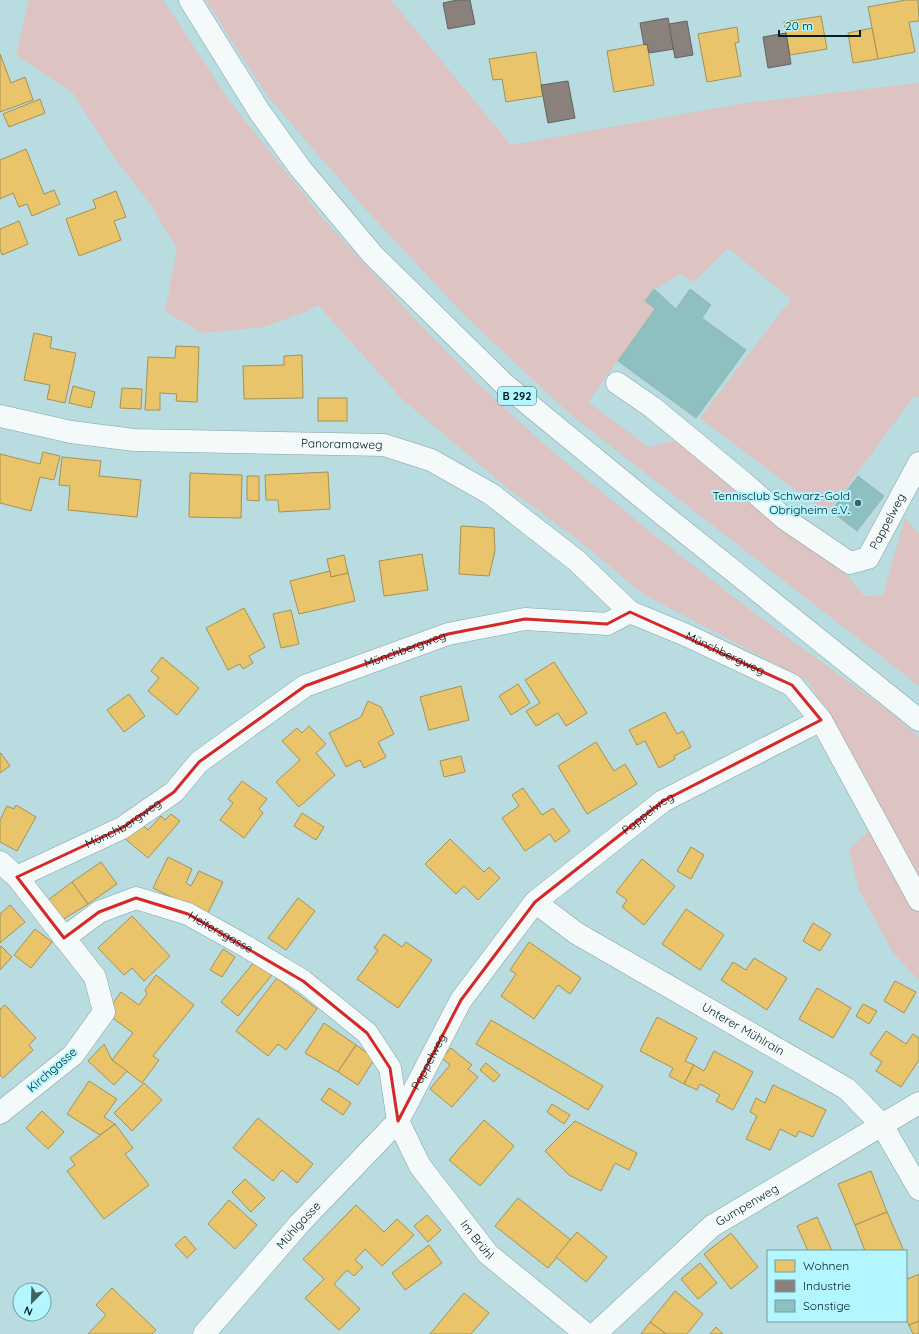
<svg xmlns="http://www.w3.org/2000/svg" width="919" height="1334" font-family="Quicksand,sans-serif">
  <rect width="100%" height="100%" fill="#b8dce0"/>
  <g fill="#ddc3c1">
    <polygon points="29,0 163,0 231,103 321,216 412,316 476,382 545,445 654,535 757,615 886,709 919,737 919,980 893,953 859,890 849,850 882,817 840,736 808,681 643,594 582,543 505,486 402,399 318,305 308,311 264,327 202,333 165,311 177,249 151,205 119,164 72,92 16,55"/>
    <polygon points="206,0 391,0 511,145 739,104 919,83 919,398 914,396 827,514 700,418 791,299 728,248 694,282 681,274 654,289 645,301 655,309 588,402 649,447 678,440 773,518 847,575 864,596 883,595 905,518 919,534 919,686 571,415 466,317 359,202 266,94"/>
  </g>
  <g fill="#e9c46a" stroke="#a49254">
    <polygon points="906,0 918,0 919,21 909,22 915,52 878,59 868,7"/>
    <polygon points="821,16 827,49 790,55 784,22"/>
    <polygon points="737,27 739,42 735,43 741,76 707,82 698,34"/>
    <polygon points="872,28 878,59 853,63 848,33"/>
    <polygon points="647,44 654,85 614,92 607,51"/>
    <polygon points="536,52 543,96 506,102 502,79 493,80 489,59"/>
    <polygon points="0,54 11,83 25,77 33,100 0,112"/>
    <polygon points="40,99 45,113 9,127 3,114"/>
    <polygon points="26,149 44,194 54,190 60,204 32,216 27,204 19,207 13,193 0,199 0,160"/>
    <polygon points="116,191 126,217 114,221 121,240 79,256 66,219 96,208 93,200"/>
    <polygon points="19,221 28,244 2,255 0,249 0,229"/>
    <polygon points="34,333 52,337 50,348 76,353 65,403 47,399 50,385 24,380"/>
    <polygon points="176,346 199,347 197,402 176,401 177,394 160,393 160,410 145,410 148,357 175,358"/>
    <polygon points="302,355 303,398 244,399 243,366 284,365 284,356"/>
    <polygon points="73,386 95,392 91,408 69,403"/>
    <polygon points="122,388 142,389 141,409 120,408"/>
    <rect x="318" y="398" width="29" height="23"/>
    <polygon points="43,452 60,456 54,480 40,477 31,511 0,503 0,454 40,464"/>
    <polygon points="62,457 101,461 99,476 141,480 137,517 68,510 70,486 59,485"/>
    <polygon points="328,472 330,509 279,512 278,500 266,500 265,475"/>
    <polygon points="190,473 242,475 241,518 189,517"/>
    <polygon points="247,476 259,476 259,501 247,500"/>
    <polygon points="461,526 494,528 495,551 489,576 459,574"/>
    <polygon points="422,554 428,590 384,596 379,561"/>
    <polygon points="344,555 348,573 331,577 327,559"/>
    <polygon points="330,571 331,577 348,573 355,601 299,614 290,581"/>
    <polygon points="244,608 265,647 249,656 253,663 243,669 240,664 228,670 206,628"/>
    <polygon points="291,610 299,644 281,648 273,614"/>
    <polygon points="162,657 199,688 177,715 148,691 159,678 151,671"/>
    <polygon points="554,662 587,713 566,726 558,713 536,726 526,711 540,703 525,680"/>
    <polygon points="518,684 530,703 511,715 499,696"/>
    <polygon points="461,686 469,720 429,730 420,697"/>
    <polygon points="129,694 145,716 124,732 107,710"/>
    <polygon points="368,701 381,707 394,734 378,742 386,757 364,768 360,760 346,767 329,733 361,717"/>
    <polygon points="665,712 677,734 683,731 691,747 674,756 675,759 659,768 645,741 637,745 629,730"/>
    <polygon points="309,726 326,744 316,753 335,775 299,807 276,782 300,760 282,741 297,728 302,733"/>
    <polygon points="596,742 614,771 625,764 637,784 587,814 558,766"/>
    <polygon points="1,753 10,766 0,773 0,754"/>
    <polygon points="461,756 465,772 444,777 440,761"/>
    <polygon points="242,781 267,799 259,809 263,813 244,838 220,820 233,803 228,799"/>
    <polygon points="523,788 542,815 553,808 570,831 555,842 550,834 525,851 502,818 519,806 512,795"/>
    <polygon points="16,805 36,817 17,851 0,842 0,820 7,806 14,809"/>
    <polygon points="302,813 324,827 316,840 294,826"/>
    <polygon points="171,814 180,821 148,858 123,837 137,820 148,830 161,816 165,820"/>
    <polygon points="450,839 484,872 489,867 500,878 478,900 464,886 456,894 425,864"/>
    <polygon points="691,847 704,855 691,879 677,871"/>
    <polygon points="168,857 192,869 186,883 191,886 199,871 223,882 207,915 153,888"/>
    <polygon points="642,859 675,886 644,925 622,907 627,900 616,892"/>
    <polygon points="101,862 117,884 88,904 72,882"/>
    <polygon points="72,882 88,904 62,920 48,900"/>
    <polygon points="298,898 315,911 286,950 268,938"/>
    <polygon points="10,905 25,922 0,943 0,914"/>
    <polygon points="686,909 724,935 700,970 662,944"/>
    <polygon points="132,916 170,956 144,981 132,968 124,975 98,948"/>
    <polygon points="813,923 831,934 820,951 803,941"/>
    <polygon points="35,929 52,942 31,968 14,955"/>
    <polygon points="384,934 402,947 406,942 432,960 398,1008 357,979 378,950 374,948"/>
    <polygon points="529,942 581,978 570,994 558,985 534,1019 501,996 516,974 510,970"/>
    <polygon points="1,946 12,957 0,970 0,947"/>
    <polygon points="223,949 235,957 222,977 210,970"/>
    <polygon points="754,958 787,978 767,1010 721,980 733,962 746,970"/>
    <polygon points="255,961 272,975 238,1016 221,1002"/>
    <polygon points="156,975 194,1005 153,1056 159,1060 142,1083 112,1060 133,1033 106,1013 121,992 139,1005 147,994 145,990"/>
    <polygon points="277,978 317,1009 286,1050 278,1044 268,1056 236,1031"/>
    <polygon points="895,981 916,992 904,1013 884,1001"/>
    <polygon points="817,988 851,1008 833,1038 799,1019"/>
    <polygon points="863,1004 877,1011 869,1024 856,1016"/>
    <polygon points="5,1005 36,1038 29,1045 33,1050 3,1078 0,1075 0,1009"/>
    <polygon points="657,1017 697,1038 685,1061 694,1065 684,1084 669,1076 673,1068 640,1051"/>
    <polygon points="491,1020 603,1086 588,1110 476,1044"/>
    <polygon points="324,1023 356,1045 338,1072 305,1053"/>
    <polygon points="886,1031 906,1044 913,1034 919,1038 919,1060 901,1087 876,1071 882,1062 870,1054"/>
    <polygon points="104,1044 112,1060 127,1071 114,1085 88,1061"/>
    <polygon points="356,1045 375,1058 358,1085 338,1072"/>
    <polygon points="451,1048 472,1065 468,1069 478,1077 452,1107 430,1089 450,1065 442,1058"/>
    <polygon points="714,1051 753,1072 733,1110 716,1101 720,1095 700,1084 697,1090 684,1084 694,1065 704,1071"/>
    <polygon points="486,1063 500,1075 494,1082 480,1070"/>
    <polygon points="89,1081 117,1099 104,1117 115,1124 100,1135 67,1114"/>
    <polygon points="144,1083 162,1100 132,1131 114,1113"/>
    <polygon points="773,1085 826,1110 813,1137 799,1131 796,1137 780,1129 770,1150 746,1139 757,1116 750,1112 756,1098 765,1103"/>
    <polygon points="329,1088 351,1103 343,1115 321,1100"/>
    <polygon points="552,1104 570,1115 564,1124 547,1112"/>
    <polygon points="42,1111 64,1132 48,1149 26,1128"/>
    <polygon points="258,1118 313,1164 297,1183 282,1170 273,1181 233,1148"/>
    <polygon points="484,1120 514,1146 480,1186 449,1160"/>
    <polygon points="575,1121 637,1153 629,1170 615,1163 601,1191 569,1175 545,1151"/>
    <polygon points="115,1124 133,1148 125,1154 149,1185 104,1219 67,1171 75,1165 70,1158"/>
    <polygon points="871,1171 887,1212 855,1225 838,1184"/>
    <polygon points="245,1179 265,1198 251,1212 232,1192"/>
    <polygon points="518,1198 571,1240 548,1268 495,1226"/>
    <polygon points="229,1200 257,1225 235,1249 208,1224"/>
    <polygon points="356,1205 384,1232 397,1219 414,1235 382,1266 365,1249 355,1260 363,1267 354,1276 347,1270 334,1284 360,1309 339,1330 305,1298 324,1279 303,1259"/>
    <polygon points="887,1212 903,1249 898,1251 865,1251 855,1225"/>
    <polygon points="427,1215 441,1230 428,1242 414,1226"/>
    <polygon points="817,1217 832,1251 808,1251 797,1226"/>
    <polygon points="577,1232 607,1257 586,1282 556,1257"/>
    <polygon points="731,1233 758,1267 731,1289 704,1254"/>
    <polygon points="185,1236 196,1249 187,1258 175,1245"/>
    <polygon points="429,1245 442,1263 405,1290 392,1273"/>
    <polygon points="700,1263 717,1283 698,1299 681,1279"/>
    <polygon points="919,1274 919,1321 909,1325 906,1319 906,1275 908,1279"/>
    <polygon points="112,1288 156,1330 152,1334 88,1334 106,1315 96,1305"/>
    <polygon points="675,1291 703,1314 687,1334 666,1334 650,1322"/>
    <polygon points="464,1293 489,1313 471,1334 430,1334"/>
    <polygon points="919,1321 919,1334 913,1334 909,1325"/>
    <polygon points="650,1322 666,1334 641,1334"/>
    <polygon points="716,1327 723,1334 710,1334"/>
  </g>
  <g fill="#8a817c" stroke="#626361">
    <polygon points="457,0 470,0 475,24 448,29 443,3"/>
    <polygon points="668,18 674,49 649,53 647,44 644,45 640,23"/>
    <polygon points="687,21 693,55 675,58 669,24"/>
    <polygon points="786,33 791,64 768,68 763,37"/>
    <polygon points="568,81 575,118 548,123 541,85"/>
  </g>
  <g fill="#8fc0c0" stroke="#97b4b4">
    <polygon points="654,289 676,309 690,289 711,305 702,318 746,350 696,418 618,361 655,309 645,301"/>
    <polygon points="858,476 884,496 857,531 831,511"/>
  </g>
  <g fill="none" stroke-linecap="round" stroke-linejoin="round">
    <defs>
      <g id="minor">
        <path id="s1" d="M617,383L652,407L744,483L785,519L850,563L868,558L919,463"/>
        <path id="s2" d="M0,416L71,432L134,440L384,445L431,460L491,494L577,561L630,612"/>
        <polyline points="0,862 17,877 95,977 104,1012 73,1055 0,1113"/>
        <path id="s3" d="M17,877L122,828L174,792L199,762L305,686L448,634L525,619L607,624L630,612L686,635L792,685L821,720"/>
        <path id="s4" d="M535,902L576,933L847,1089L882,1125L919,1189"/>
        <path id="s5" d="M64,938L99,912L136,898L188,914L247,947L303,981L367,1033L390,1068L398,1121L420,1166L488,1254L586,1334"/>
        <path id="s6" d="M204,1334L300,1223L398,1121L461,1000L535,902L663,801L821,720L919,900"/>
        <path id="s7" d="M595,1334L712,1226L919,1103"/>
      </g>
      <polyline id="highway" points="190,0 259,111 300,168 373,255 504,384 666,517 919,720"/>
    </defs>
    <use href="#minor" stroke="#85a2a5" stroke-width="23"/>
    <use href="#highway" stroke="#85a2a5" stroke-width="23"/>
    <use href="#minor" stroke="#f4fafa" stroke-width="22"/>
    <use href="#highway" stroke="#f4fafa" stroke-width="22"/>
  </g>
  <path fill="none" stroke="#d62828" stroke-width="3" stroke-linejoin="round" d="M630,612L792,685L821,720L663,801L535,902L461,1000L398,1121L390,1068L367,1033L303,981L188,914L136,898L99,912L64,938L17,877L122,828L174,792L199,762L305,686L448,634L525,619L607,624Z"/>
  <circle fill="#426064" stroke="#b4f6ff" stroke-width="1.5" cx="858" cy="503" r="4"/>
  <g text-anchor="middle" stroke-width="4" stroke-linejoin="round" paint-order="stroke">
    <rect fill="#b4f6ff" stroke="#385e64" stroke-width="1" x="498" y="387" width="38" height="18" rx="3"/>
    <g font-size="11" font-weight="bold" fill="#031d21">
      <text x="517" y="400">B 292</text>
    </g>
    <g font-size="12" fill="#031d21" stroke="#b4f6ff">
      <text dy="4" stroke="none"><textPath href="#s2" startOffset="344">Panoramaweg</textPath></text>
      <text dy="4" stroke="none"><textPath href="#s1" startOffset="355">Pappelweg</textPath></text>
      <text dy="4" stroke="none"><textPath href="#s3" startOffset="455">Münchbergweg</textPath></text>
      <text dy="4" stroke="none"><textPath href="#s3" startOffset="791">Münchbergweg</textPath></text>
      <text dy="4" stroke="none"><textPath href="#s6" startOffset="691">Pappelweg</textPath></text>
      <text dy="4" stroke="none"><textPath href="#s3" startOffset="119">Münchbergweg</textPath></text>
      <text dy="4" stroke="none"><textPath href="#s5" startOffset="175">Heitersgasse</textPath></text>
      <text dy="4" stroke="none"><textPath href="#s4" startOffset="244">Unterer Mühlrain</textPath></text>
      <text dy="4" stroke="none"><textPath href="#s6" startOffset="355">Pappelweg</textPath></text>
      <text transform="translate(52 1070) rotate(-41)" y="4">Kirchgasse</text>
      <text dy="4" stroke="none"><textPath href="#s7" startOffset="200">Gumpenweg</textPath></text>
      <text dy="4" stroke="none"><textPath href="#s6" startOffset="144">Mühlgasse</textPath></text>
      <text dy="4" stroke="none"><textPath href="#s5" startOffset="592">Im Brühl</textPath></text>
    </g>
    <g font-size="12" fill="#031d21" stroke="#b4f6ff" text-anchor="end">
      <text x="850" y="500">Tennisclub Schwarz-Gold<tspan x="850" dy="14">Obrigheim e.V.</tspan></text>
    </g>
  </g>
  <rect x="767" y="1250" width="140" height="72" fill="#b4f6ff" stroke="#6d9fa6"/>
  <rect x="775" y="1260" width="20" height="12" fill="#e9c46a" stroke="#6d9fa6"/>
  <text x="803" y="1270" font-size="12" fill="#031d21">Wohnen</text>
  <rect x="775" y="1280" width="20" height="12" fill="#8a817c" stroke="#6d9fa6"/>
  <text x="803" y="1290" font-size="12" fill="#031d21">Industrie</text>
  <rect x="775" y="1300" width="20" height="12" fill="#8fc0c0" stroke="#6d9fa6"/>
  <text x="803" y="1310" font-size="12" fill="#031d21">Sonstige</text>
  <g transform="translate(32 1302) rotate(203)"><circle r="19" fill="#b4f6ff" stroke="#6d9fa6"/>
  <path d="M0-3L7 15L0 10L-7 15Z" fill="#426064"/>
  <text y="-6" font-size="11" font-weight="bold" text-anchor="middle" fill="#031d21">N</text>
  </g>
  <path d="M779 30v6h81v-6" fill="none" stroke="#031d21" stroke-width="2"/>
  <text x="785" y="30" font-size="12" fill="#031d21" stroke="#b4f6ff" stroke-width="3" paint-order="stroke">20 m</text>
</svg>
